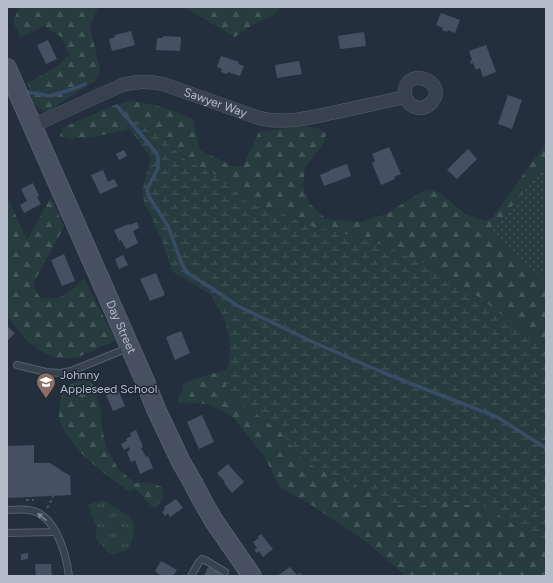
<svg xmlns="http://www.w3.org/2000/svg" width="553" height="583" font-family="Figtree,sans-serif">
  <defs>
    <pattern id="grass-dots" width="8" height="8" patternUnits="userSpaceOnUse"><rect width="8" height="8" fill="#263c3f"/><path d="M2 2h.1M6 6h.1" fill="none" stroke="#435659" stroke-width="1.8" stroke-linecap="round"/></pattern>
    <pattern id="forest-firs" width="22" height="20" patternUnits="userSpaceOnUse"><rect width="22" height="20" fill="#263c3f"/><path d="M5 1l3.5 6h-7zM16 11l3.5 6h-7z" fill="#435659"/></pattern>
    <pattern id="wetland-marsh" width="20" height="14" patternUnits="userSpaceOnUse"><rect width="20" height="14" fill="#263c3f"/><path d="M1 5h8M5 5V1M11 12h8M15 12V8" fill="none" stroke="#435659"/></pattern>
    <pattern id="park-tufts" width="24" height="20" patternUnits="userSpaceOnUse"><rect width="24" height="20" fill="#263c3f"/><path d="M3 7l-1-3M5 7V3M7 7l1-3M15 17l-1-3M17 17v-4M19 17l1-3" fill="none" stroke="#435659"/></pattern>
  </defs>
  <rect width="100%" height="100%" fill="#242f3e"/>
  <polygon fill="url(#grass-dots)" points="546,163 546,281 490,234"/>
  <g fill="url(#forest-firs)">
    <polygon points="19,7 98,7 90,27 100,69 96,80 47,112 39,108 32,102 28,83 59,65 69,54 61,37 44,26 21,37 13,22"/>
    <polygon points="184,7 283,7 273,15 254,24 235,37"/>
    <path d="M128,101C152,103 171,109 193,119L200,150L232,166H243L259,132L303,126L318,128L326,134L324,143L305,167L303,185L309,203L326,219L360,222L386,214L426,189L440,193L465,214L485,221L492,218L546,143V163L490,234L546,281V357L536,342L480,298L424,263L385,246L360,239L340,232L309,226L279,212L264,208L245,201L233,191L220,177L186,160L172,147L127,119L130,129L94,137L70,139L60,136L62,128L115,105Z"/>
    <polygon points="7,196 27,240 51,197 64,227 33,284 40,298 59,298 71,290 84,279 116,340 76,358 55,358 41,351 26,340 7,315"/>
    <polygon points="228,369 226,390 234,399 254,412 282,433 296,453 311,465 340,478 417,507 445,502 485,507 537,538 546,539 546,576 406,576 365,541 310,504 280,488 264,456 232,416 207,404 177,402 185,382"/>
    <polygon points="89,375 101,410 101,423 106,447 118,469 135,483 149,482 162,487 164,497 154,509 136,489 128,491 105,474 83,455 64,431 59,417 60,401 64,389 76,381"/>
  </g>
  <polygon fill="url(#wetland-marsh)" points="127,118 154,130 186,160 220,177 233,191 245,201 264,208 279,212 309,226 340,232 360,239 385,246 424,263 480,298 536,342 546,357 546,539 537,538 485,507 445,502 417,507 392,504 340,478 311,465 296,453 282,433 254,412 234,399 226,390 230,344 225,320 211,295 173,272 161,239 144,202 142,190 151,158 130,129"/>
  <path fill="url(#park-tufts)" d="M103,500C111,505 125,512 131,519C137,525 133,545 127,550C123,553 116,553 112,554L108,552L96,539V526L88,505Z"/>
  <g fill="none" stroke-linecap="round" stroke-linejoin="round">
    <g stroke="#394c67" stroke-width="3.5">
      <polyline points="27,92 50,96 73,89 85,84"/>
      <polyline points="117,106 150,145 158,156 158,168 147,189 149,197 168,226 180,259 186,272 216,291 238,306 315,343 384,373 497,417 546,448"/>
    </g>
  </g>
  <g fill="#455162">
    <polygon points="441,13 460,20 455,33 448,30 447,32 442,30 443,28 436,25"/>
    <polygon points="131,31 135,45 112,51 109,39 115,37 115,35"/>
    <polygon points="364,32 366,46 340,49 338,36"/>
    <polygon points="163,36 181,37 180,51 156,50 157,38 163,38"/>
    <polygon points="48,40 57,59 46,64 37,45"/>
    <polygon points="486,45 496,72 483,77 480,68 476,70 473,63 471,64 470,61 472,60 469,51"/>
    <polygon points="221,56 239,62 238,64 244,66 240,76 228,72 227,74 221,72 222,69 217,67"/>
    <polygon points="299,61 302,74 277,78 275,65"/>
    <polygon points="508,95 522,100 512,129 498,124"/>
    <polygon points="389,147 401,174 394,177 395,179 381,185 372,163 375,161 372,154"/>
    <polygon points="468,149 477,159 457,179 447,170"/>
    <polygon points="124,150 127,156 119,160 116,154"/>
    <polygon points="347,164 351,176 324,186 320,175 330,171 330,170"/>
    <polygon points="103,170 108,182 114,179 118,186 100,194 91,175"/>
    <polygon points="33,183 39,196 37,197 41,204 24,213 20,205 27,201 21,189"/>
    <polygon points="137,222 139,228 133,231 138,243 126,249 121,240 119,241 114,230 129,224 130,225"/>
    <polygon points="64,254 75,281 62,286 51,260"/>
    <polygon points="123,255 128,265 119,269 115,259"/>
    <polygon points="156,273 165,295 150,301 140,279"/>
    <polygon points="7,326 15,333 7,341"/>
    <polygon points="181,331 190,353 175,360 166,337"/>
    <polygon points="118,390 125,406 113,411 106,395"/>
    <polygon points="202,415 214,442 199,449 187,422"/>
    <polygon points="136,430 143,447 141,448 146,457 148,456 153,468 140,474 135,460 131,462 127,452 130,450 129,447 124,450 121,444 127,441 126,439 131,436 130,433"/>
    <polygon points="34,445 34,463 50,463 70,476 71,495 7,498 7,446"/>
    <polygon points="228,464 244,482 232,493 224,483 225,482 217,473"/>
    <polygon points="176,499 183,508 170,517 168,513 165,516 162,512 165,509 164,507"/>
    <polygon points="261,534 273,549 263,557 259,551 257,553 254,550 257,548 253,542 259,538 257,537"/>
    <polygon points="28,553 28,559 21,560 21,554"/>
    <polygon points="161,561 177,570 173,576 160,576 160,575 155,571"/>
    <polygon points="35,564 51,564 52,576 36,576"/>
    <polygon points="208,567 227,576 204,576"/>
    <polygon points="290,567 297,575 300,573 302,576 277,576"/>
  </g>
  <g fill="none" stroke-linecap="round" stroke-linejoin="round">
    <defs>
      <g id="lane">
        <polyline points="17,365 46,372 60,373 71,371 128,348"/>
        <path d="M7,510C14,510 22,509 29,510C56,514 66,554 69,576"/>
        <polyline points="7,533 56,532"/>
        <polyline points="191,576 199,562 202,559 205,560 225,572"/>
      </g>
      <g id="street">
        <path id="s1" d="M32,126L122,85C136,81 148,81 163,84L256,117C282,125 307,118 332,113C357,108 381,102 405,97C410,108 422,112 431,103C451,81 401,63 405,97"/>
      </g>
      <g id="secondary">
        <path id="s2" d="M7,68L144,379L156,409L181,462L192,481L203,502L214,521L252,576"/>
      </g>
    </defs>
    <use href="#lane" stroke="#565f6c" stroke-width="8"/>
    <use href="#street" stroke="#565f6c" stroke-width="14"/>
    <use href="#secondary" stroke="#565f6c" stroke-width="20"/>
    <g stroke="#44595c" stroke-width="2" stroke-dasharray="3 3" stroke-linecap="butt">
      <polyline points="26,500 34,500"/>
      <polyline points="47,508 53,498 53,496"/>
    </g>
    <use href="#lane" stroke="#38414e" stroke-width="6"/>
    <use href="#street" stroke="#38414e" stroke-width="13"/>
    <use href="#secondary" stroke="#465061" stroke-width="18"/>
  </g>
  <defs><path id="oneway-solid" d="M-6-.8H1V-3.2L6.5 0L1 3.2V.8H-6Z"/></defs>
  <use fill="#7c8592" href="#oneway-solid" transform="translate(42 517) rotate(-142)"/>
  <defs>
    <symbol id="school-pin" viewBox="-11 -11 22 30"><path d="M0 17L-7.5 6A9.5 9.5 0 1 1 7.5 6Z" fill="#8d6e63" stroke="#1d2633"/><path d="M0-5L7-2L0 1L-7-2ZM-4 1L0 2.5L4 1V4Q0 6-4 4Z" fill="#fff"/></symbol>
  </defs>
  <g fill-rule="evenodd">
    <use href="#school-pin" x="35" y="371" width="22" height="30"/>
  </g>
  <g text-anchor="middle" stroke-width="3" stroke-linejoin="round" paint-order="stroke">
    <g font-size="12" fill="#b4bcc9" stroke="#1d2633">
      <text dy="4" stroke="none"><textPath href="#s1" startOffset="196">Sawyer Way</textPath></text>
      <text dy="4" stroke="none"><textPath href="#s2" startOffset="283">Day Street</textPath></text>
    </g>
    <g font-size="12" fill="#b4bcc9" stroke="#1d2633" text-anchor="start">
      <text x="60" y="379">Johnny<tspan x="60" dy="14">Appleseed School</tspan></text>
    </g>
  </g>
  <rect width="553" height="583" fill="none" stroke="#b4bcc9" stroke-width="16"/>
</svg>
